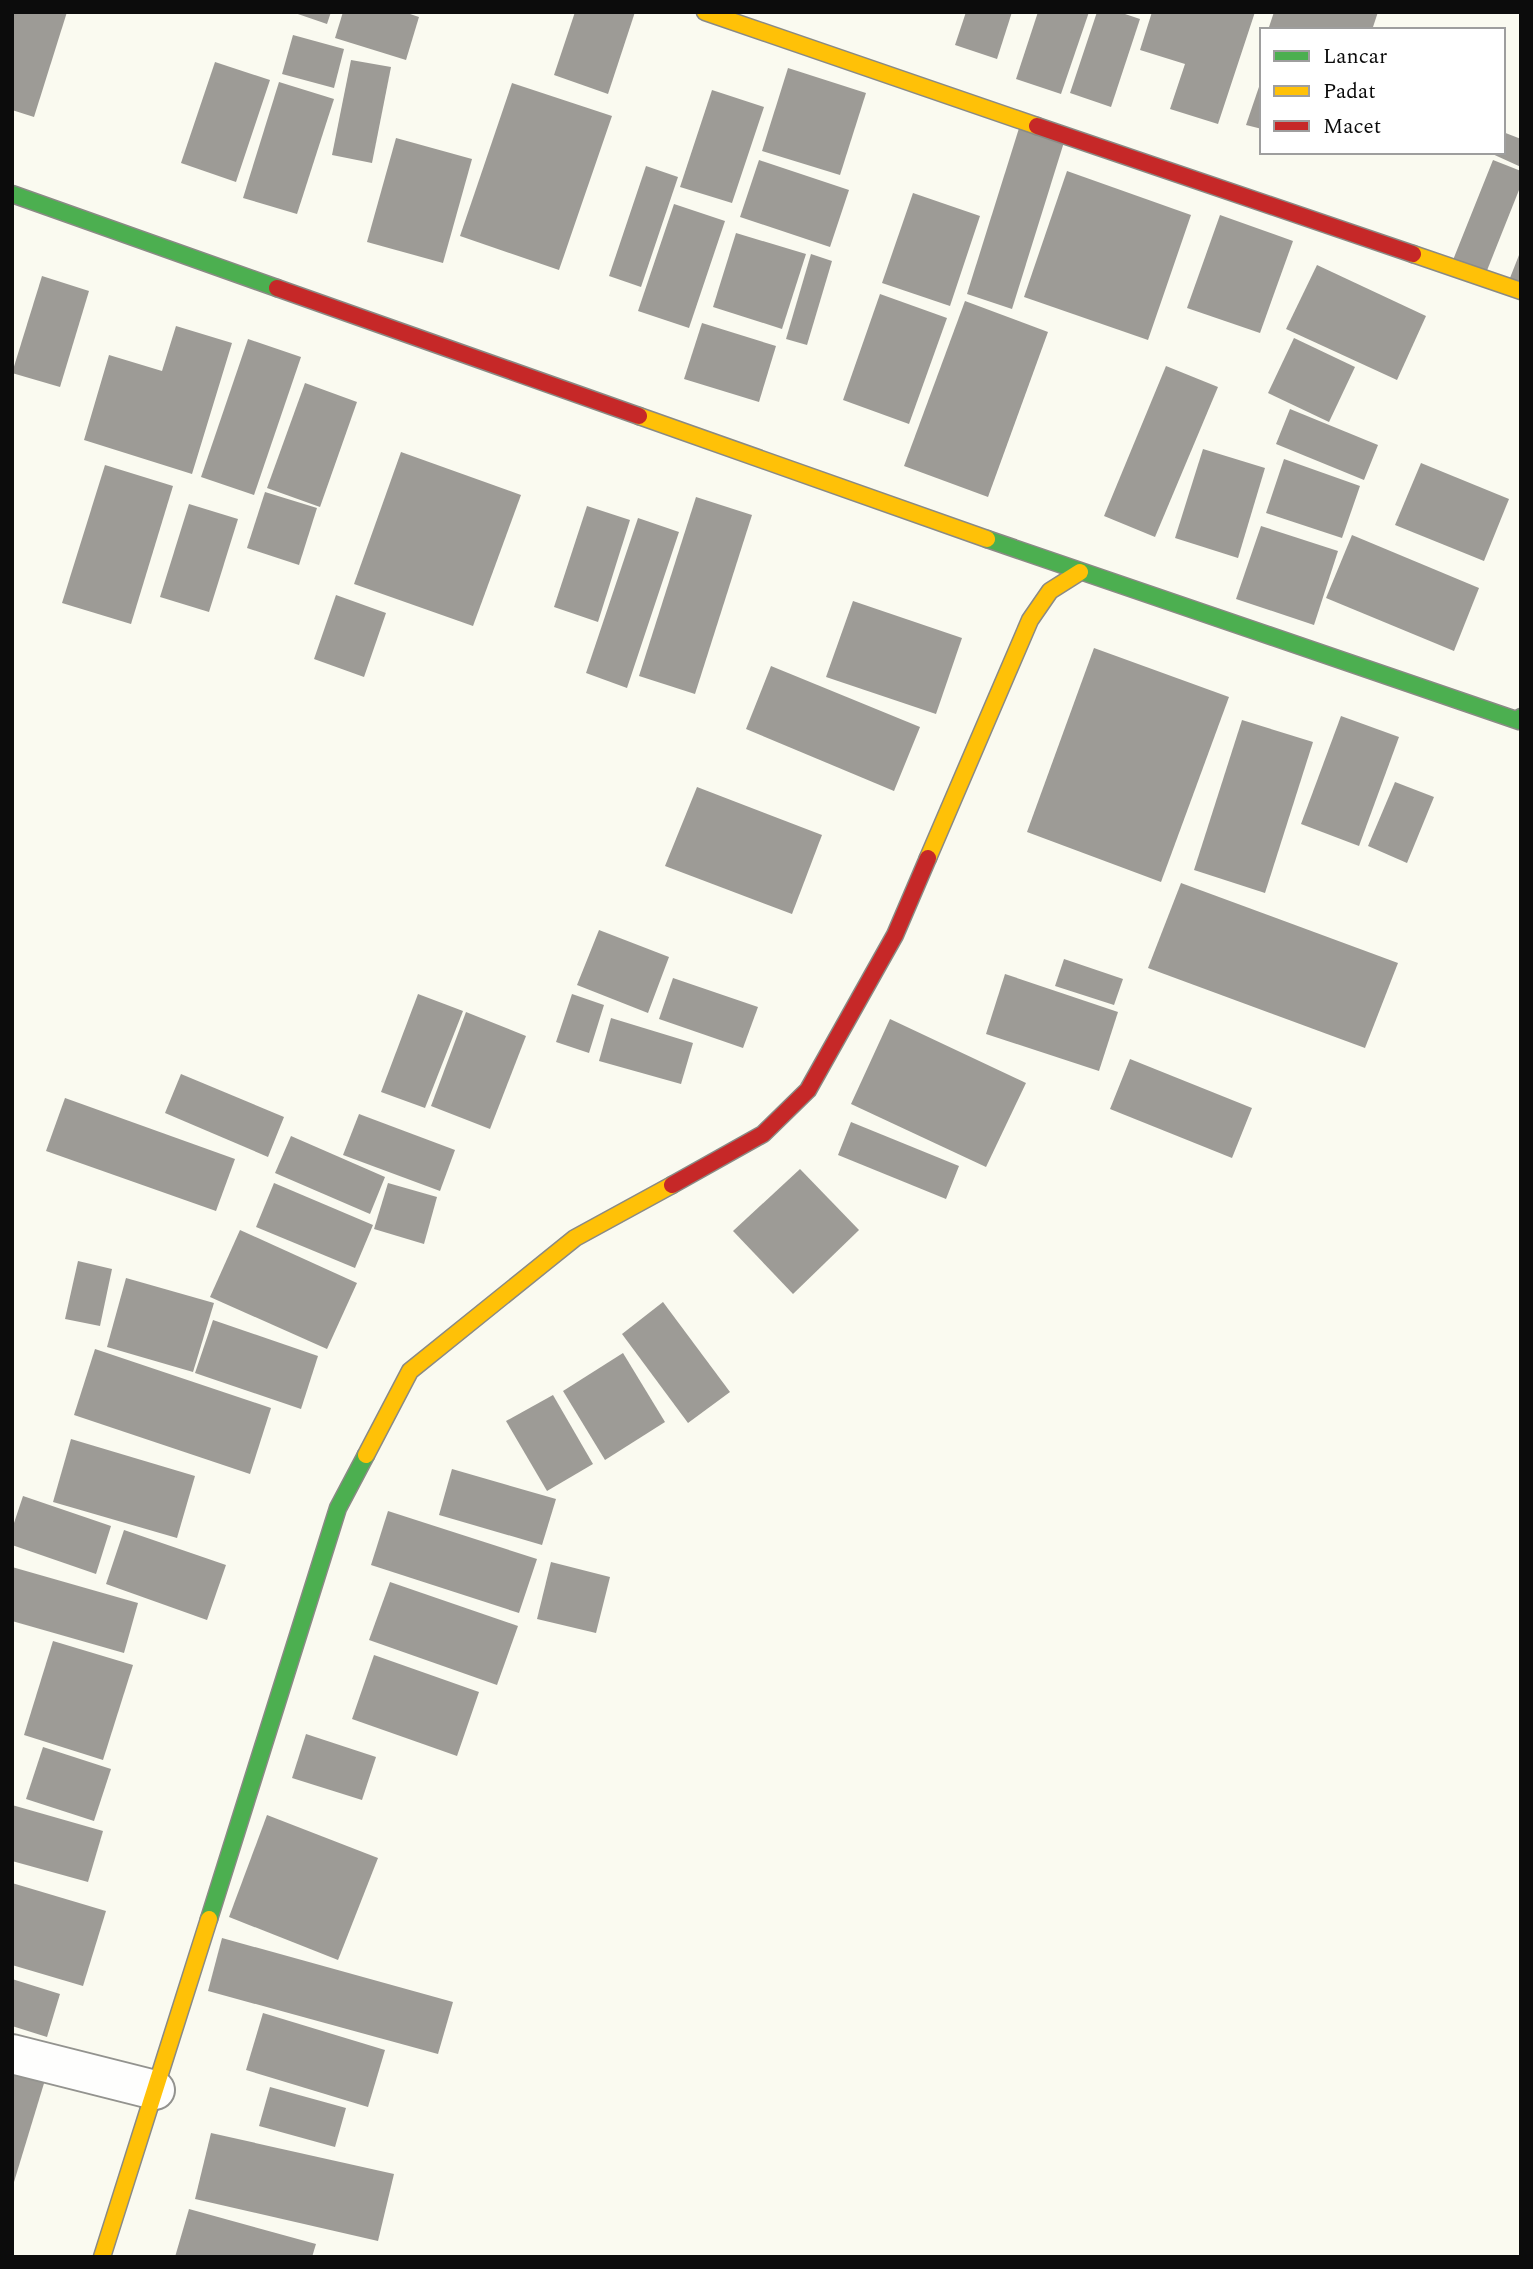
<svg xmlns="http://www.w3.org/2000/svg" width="1533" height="2269" font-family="Spectral,serif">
  <rect width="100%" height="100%" fill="#fafaf0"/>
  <g fill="#9d9b96">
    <polygon points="12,12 67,12 34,117 12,110"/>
    <polygon points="292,12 331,12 327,24"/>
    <polygon points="343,12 404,12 419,17 406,60 335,38"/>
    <polygon points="575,12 635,12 608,94 554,75"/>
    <polygon points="966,12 1012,12 997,59 955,45"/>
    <polygon points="1038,12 1089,12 1061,94 1016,79"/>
    <polygon points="1097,12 1119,12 1140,19 1111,107 1070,93"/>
    <polygon points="1152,12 1255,12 1218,124 1170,109 1185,64 1140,50"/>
    <polygon points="1274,12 1378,12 1372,30 1268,30"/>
    <polygon points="293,35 344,49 334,88 282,74"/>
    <polygon points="351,60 391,67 372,163 332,155"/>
    <polygon points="215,62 270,80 236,182 181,163"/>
    <polygon points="788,68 866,93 840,175 762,151"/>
    <polygon points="1262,78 1262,129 1246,125"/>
    <polygon points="279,82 334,99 297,214 243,198"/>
    <polygon points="512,83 612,116 559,270 460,236"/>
    <polygon points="712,90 764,107 732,203 680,187"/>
    <polygon points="1020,125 1065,139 1012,309 967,294"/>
    <polygon points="1503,132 1521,139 1521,167 1488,152 1503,152"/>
    <polygon points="396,138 472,159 443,263 367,242"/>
    <polygon points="759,160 849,190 830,247 740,217"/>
    <polygon points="1493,160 1521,171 1521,185 1486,273 1453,260"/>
    <polygon points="646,166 678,177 641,287 609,276"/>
    <polygon points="1067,171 1191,215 1148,340 1024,297"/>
    <polygon points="913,193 980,216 950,306 882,283"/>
    <polygon points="674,204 725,221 689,328 638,311"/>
    <polygon points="1220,215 1293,241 1260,333 1187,308"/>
    <polygon points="736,233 806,254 782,329 713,307"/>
    <polygon points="1521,250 1521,287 1508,283"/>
    <polygon points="811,254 832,261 807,345 786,339"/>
    <polygon points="1317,265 1426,316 1397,380 1286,329"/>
    <polygon points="42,276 89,291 60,387 12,373"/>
    <polygon points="880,294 947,318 909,424 843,400"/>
    <polygon points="965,301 1048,332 988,497 904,466"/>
    <polygon points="702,323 776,346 759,402 684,379"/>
    <polygon points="176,326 232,343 192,474 84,440 109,355 162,371"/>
    <polygon points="1294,338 1355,367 1329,422 1268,393"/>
    <polygon points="248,339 301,357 254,495 201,477"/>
    <polygon points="1166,366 1218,387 1155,537 1104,516"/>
    <polygon points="305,383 357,402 320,507 267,488"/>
    <polygon points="1290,409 1378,445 1364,480 1276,444"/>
    <polygon points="1203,449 1265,468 1238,558 1175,538"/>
    <polygon points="401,452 521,495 473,626 354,584"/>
    <polygon points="1284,459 1360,486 1342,538 1266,513"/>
    <polygon points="1421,463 1509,499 1484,561 1395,525"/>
    <polygon points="105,465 173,486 131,624 62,603"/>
    <polygon points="265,492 317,508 299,565 247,548"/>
    <polygon points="696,497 752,515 695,694 639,676"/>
    <polygon points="189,504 238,519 209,612 160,597"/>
    <polygon points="587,506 630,520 598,622 554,607"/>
    <polygon points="638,518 679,532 627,688 586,673"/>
    <polygon points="1261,526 1338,551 1314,625 1236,599"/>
    <polygon points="1352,535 1479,588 1454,651 1326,598"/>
    <polygon points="336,595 386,613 364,677 314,659"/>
    <polygon points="853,601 962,638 936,714 826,677"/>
    <polygon points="1094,648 1229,697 1161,882 1027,832"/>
    <polygon points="771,666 920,727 894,791 746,729"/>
    <polygon points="1341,716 1399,737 1359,846 1301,824"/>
    <polygon points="1242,720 1313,742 1265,893 1194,870"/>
    <polygon points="1395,782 1434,797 1407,863 1368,846"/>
    <polygon points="697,787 822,835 792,914 665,866"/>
    <polygon points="1181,883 1398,963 1365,1048 1148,968"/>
    <polygon points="599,930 669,957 648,1013 577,985"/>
    <polygon points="1064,959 1123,979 1114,1005 1055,986"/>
    <polygon points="1005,974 1118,1012 1099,1071 986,1034"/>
    <polygon points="673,978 758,1007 743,1048 659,1019"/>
    <polygon points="418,994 463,1011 425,1108 381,1092"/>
    <polygon points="572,994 604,1005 589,1053 556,1042"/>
    <polygon points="466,1012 526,1036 490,1129 431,1106"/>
    <polygon points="611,1018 693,1043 681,1084 599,1061"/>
    <polygon points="890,1019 1026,1083 986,1167 851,1104"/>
    <polygon points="1130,1059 1252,1108 1232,1158 1110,1109"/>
    <polygon points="181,1074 284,1117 268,1157 165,1113"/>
    <polygon points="65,1098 235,1159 216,1211 46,1151"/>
    <polygon points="359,1114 455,1150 440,1191 343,1155"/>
    <polygon points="851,1122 959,1166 946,1199 838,1155"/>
    <polygon points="291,1136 385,1177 370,1214 275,1173"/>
    <polygon points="800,1169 859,1230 793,1294 733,1231"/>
    <polygon points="274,1183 373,1225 355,1268 256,1227"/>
    <polygon points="388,1183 437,1197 424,1244 374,1229"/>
    <polygon points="240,1230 357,1283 327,1349 210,1297"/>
    <polygon points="78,1261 112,1269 100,1326 65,1319"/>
    <polygon points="126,1278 214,1303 193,1372 107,1347"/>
    <polygon points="663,1302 730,1392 688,1423 622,1334"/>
    <polygon points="213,1320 318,1356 301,1409 195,1373"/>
    <polygon points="95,1349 271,1408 250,1474 74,1415"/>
    <polygon points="623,1353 665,1422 605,1460 563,1391"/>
    <polygon points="553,1395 593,1464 547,1491 506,1421"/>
    <polygon points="71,1439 195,1476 177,1538 53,1502"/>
    <polygon points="452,1469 556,1499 542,1545 439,1515"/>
    <polygon points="23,1496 111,1526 96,1574 12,1545 12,1529"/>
    <polygon points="388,1511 537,1559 519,1613 371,1565"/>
    <polygon points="124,1530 226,1565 207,1620 106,1584"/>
    <polygon points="551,1562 610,1577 596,1633 537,1619"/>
    <polygon points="12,1567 138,1603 124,1653 12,1621"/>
    <polygon points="390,1582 518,1626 497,1685 369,1640"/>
    <polygon points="53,1641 133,1665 103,1760 24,1735"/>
    <polygon points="374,1655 479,1692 457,1756 352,1719"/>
    <polygon points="306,1734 376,1757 362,1800 292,1778"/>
    <polygon points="43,1747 111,1769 94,1821 26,1799"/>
    <polygon points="12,1805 103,1831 88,1882 12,1861"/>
    <polygon points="267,1815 378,1858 338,1960 229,1917"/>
    <polygon points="12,1883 106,1911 83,1986 12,1965"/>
    <polygon points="222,1938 453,2002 438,2054 208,1991"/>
    <polygon points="12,1979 60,1994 47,2037 12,2026"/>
    <polygon points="263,2013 385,2050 368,2107 246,2070"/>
    <polygon points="12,2070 45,2080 14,2182 12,2181"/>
    <polygon points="270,2087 346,2108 335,2147 259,2126"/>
    <polygon points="211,2133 394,2174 378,2241 195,2199"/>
    <polygon points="189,2209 316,2244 312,2257 175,2257"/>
  </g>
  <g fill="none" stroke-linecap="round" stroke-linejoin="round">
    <defs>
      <polyline id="street" points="12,2054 155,2090"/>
      <g id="fast">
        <polyline points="12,194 277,288"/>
        <polyline points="987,539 1519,721 1521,717"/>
        <polyline points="209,1919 338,1508 366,1455"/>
      </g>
      <g id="slow">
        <polyline points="705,12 1037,126"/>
        <polyline points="1413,254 1521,291"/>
        <polyline points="639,416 987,539"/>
        <polyline points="928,858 1030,620 1050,591 1080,572"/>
        <polyline points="366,1455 410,1371 575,1238 672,1185"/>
        <polyline points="102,2257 209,1919"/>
      </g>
      <g id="jam">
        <polyline points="1037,126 1413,254"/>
        <polyline points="277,288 639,416"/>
        <polyline points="672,1185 763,1134 808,1090 895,935 928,858"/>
      </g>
    </defs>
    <use href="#street" stroke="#93938f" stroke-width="42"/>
    <use href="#fast" stroke="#8a8a85" stroke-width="19"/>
    <use href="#slow" stroke="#8a8a85" stroke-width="19"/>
    <use href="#jam" stroke="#8a8a85" stroke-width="19"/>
    <use href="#street" stroke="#fefefd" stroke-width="38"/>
    <use href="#fast" stroke="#4caf50" stroke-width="16"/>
    <use href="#slow" stroke="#ffc107" stroke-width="16"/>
    <use href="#jam" stroke="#c62828" stroke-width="16"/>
  </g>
  <rect width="1533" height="2269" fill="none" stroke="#0c0c0c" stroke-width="28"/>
  <rect x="1260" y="28" width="245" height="126" fill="#ffffff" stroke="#9e9e9e" stroke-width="2"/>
  <rect x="1274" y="51" width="35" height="10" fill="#4caf50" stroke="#9e9e9e" stroke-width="2"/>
  <text x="1323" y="63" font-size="21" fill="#0c0c0c">Lancar</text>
  <rect x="1274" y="86" width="35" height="10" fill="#ffc107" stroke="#9e9e9e" stroke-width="2"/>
  <text x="1323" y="98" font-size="21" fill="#0c0c0c">Padat</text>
  <rect x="1274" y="121" width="35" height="10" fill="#c62828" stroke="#9e9e9e" stroke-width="2"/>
  <text x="1323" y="133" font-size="21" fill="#0c0c0c">Macet</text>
</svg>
